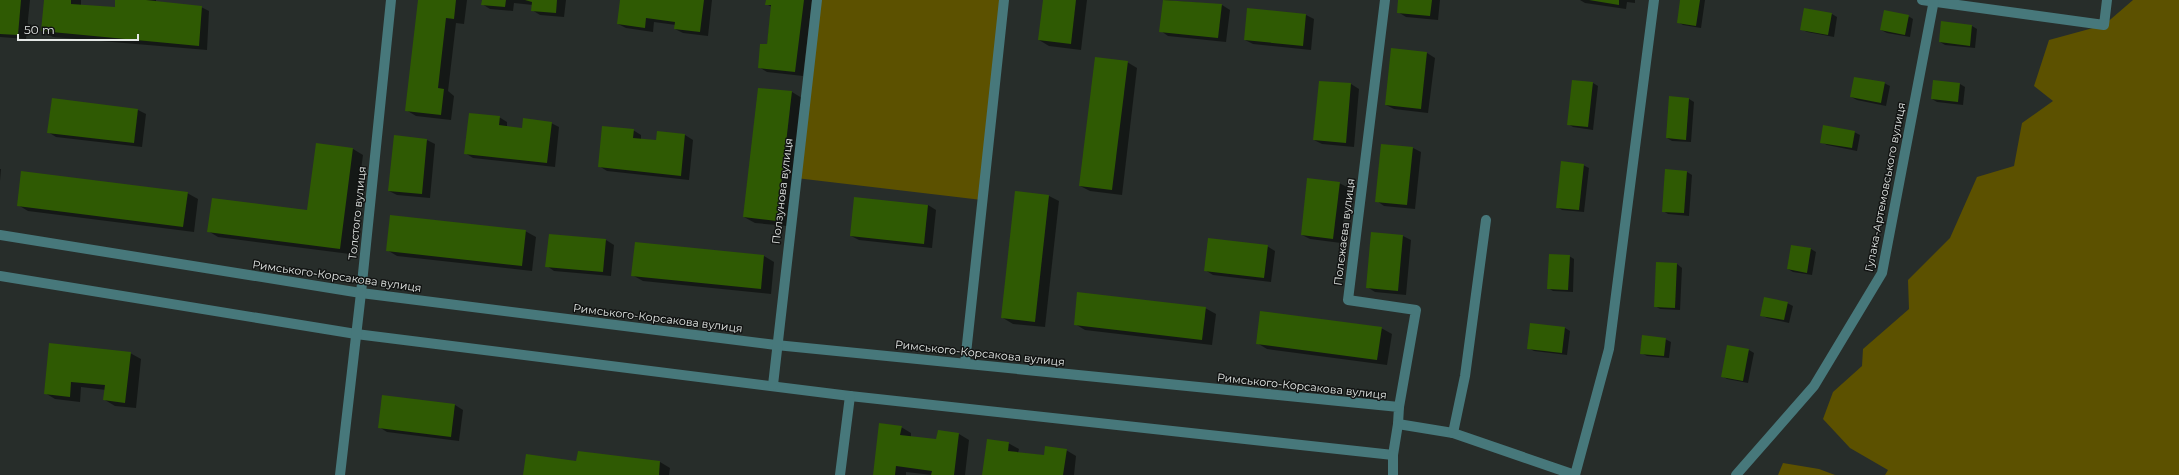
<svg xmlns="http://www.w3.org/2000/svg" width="2179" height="475" font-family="Montserrat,sans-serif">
  <rect width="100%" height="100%" fill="#272d2a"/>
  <g fill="#5c5100">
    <polygon points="817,0 1004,0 982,200 796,178"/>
    <polygon points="2133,0 2179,0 2179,475 1885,475 1888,470 1850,448 1823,419 1833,392 1862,366 1863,349 1909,309 1908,280 1950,238 1977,177 2014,166 2022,123 2053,101 2034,86 2049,40 2104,25"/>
    <polygon points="1783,463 1819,469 1835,475 1778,475"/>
  </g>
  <g fill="#0007">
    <polygon points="0,0 30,0 26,39 0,37"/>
    <polygon points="45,0 81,0 81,6 116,8 116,0 156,0 156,3 201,7 209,11 207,50 53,37 42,31"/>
    <polygon points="419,0 467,0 464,24 456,23 448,91 454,96 451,120 416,116 406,110"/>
    <polygon points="483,0 566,0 564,17 540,15 532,10 533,5 514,3 513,11 490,9 482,4"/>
    <polygon points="621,0 712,0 708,36 683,33 675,29 676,25 654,22 653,32 626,28 618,24"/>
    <polygon points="767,0 812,0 803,76 767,72 759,67 767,45 772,7 766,4"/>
    <polygon points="1044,0 1087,0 1081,50 1049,46 1039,40"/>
    <polygon points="1164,0 1222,5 1230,10 1226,42 1168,36 1161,31"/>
    <polygon points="1399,0 1440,0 1438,20 1406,17 1398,12"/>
    <polygon points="1580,0 1635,0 1635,3 1627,2 1626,9 1585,3"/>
    <polygon points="1681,0 1705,0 1701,28 1683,25 1678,22"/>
    <polygon points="1805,9 1832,14 1837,17 1834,37 1807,32 1801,29"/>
    <polygon points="1306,15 1314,19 1311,50 1253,44 1245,40"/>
    <polygon points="1908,16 1913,19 1910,37 1887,33 1881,30"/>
    <polygon points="1972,26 1977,29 1975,48 1945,45 1940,42"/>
    <polygon points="1427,53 1435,58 1428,113 1394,109 1386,105"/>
    <polygon points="1127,62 1137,68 1122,195 1090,191 1080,186"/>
    <polygon points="1320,82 1351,84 1359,89 1354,147 1322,144 1314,140"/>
    <polygon points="1593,83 1598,86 1593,130 1573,127 1568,124"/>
    <polygon points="1884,83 1890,86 1886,106 1857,100 1851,97"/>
    <polygon points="1960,84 1965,87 1963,105 1937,102 1932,99"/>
    <polygon points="792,92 802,98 787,226 755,223 744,217"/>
    <polygon points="53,99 138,110 146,114 142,147 56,137 48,132"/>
    <polygon points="1689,99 1694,102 1691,142 1672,141 1667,138"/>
    <polygon points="499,117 507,122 507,127 523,129 551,123 559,127 555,167 473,158 465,153"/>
    <polygon points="633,130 641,135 641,140 657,141 658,132 685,135 693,140 689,180 607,171 599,166"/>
    <polygon points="1854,132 1860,135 1857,151 1827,145 1821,142"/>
    <polygon points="427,140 435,144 430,198 397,195 389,191"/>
    <polygon points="317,144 353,149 363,155 350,254 218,237 208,231 308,211"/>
    <polygon points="1413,148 1421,152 1415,209 1384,206 1377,201"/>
    <polygon points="1583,165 1589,168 1584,212 1562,210 1557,207"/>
    <polygon points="0,169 1,169 0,181"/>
    <polygon points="1687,172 1692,175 1689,216 1668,214 1663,211"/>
    <polygon points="1339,183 1347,187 1341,243 1310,239 1302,235"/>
    <polygon points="187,193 198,199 194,232 28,211 18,205"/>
    <polygon points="1049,196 1059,201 1045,327 1013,324 1003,318"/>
    <polygon points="928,205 936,210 932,248 859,240 851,236"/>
    <polygon points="525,231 536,237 532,271 397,256 387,250"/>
    <polygon points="1372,233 1403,236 1411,240 1406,295 1375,292 1367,287"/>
    <polygon points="606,240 614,245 611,276 554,271 547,266"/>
    <polygon points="636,243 764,256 774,262 771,294 643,281 632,275"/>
    <polygon points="1267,246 1275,251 1271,282 1213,275 1205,270"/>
    <polygon points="1792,246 1811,249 1816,252 1812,275 1793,272 1788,269"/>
    <polygon points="1569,256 1574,259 1573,292 1553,291 1548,288"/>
    <polygon points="1657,263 1677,264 1682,268 1680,310 1660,309 1655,306"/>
    <polygon points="1787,303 1793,306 1789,323 1767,318 1761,315"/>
    <polygon points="1205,308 1216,314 1212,345 1085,330 1075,324"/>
    <polygon points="1381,328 1392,334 1387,365 1267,349 1257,343"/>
    <polygon points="1565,328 1570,331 1567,355 1534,351 1528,348"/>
    <polygon points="1665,339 1671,342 1669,358 1647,356 1641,353"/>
    <polygon points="1749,350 1754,353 1748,383 1727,379 1722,376"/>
    <polygon points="130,353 141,359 136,408 115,406 105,400 106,390 81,387 80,402 55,399 45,393"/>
    <polygon points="455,405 463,410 459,441 387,432 379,427"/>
    <polygon points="901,427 911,433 911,437 937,440 938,431 959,434 969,440 965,475 932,475 906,472 906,475 875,475"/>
    <polygon points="1008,443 1019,449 1018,453 1045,456 1066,450 1076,456 1074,475 983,475"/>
    <polygon points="578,452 660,462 670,468 669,475 524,475 577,462"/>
  </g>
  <g fill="#2f5a03">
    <polygon points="0,0 21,0 18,35 0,34"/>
    <polygon points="44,0 71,0 71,4 115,7 115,0 146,0 202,6 199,46 41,31"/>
    <polygon points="418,0 456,0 454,19 446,18 438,88 444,89 441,115 405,111"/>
    <polygon points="482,0 506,0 505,7 481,5"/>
    <polygon points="525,0 557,0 556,13 531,11 532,2"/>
    <polygon points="620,0 704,0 700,32 674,29 675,22 646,18 645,28 617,24"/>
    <polygon points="766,0 804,0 795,72 758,68 760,44 767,44 771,5 765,5"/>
    <polygon points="1043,0 1076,0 1071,44 1038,40"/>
    <polygon points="1163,0 1222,4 1218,38 1159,32"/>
    <polygon points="1398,0 1432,0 1430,16 1397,13"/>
    <polygon points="1589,0 1619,0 1619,5"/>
    <polygon points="1680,0 1700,0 1696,26 1677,23"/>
    <polygon points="1247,8 1306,14 1303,46 1244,40"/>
    <polygon points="1804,8 1832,13 1828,35 1800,30"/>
    <polygon points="1884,10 1909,15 1905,35 1880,30"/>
    <polygon points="1941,21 1972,25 1970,46 1939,42"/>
    <polygon points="1391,48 1427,52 1421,109 1385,105"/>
    <polygon points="1095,57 1128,61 1112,190 1079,186"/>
    <polygon points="1854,77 1885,82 1881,103 1850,97"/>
    <polygon points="1572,80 1593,82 1588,127 1567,125"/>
    <polygon points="1933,80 1960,83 1958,102 1931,99"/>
    <polygon points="1319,81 1351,83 1346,143 1313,140"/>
    <polygon points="758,88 792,91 777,221 743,217"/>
    <polygon points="1669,96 1689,98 1686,140 1666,138"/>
    <polygon points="52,98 138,109 134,143 47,133"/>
    <polygon points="469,113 500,116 499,125 522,128 523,118 552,122 547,163 464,154"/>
    <polygon points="1823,125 1855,131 1852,148 1820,143"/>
    <polygon points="602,126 634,129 633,138 656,140 657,131 685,134 681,176 598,167"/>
    <polygon points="394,135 427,139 422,194 388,191"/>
    <polygon points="316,143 353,148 340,249 207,232 212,198 307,210"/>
    <polygon points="1381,144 1413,147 1407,205 1375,202"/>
    <polygon points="1561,161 1584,164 1579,210 1556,208"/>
    <polygon points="1665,169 1687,171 1684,213 1662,212"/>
    <polygon points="21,171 188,192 183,227 17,206"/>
    <polygon points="1307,178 1340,182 1333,239 1301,235"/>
    <polygon points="1015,191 1049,195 1035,322 1001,318"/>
    <polygon points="854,197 928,205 924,244 850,236"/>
    <polygon points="390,215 526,230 522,266 386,251"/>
    <polygon points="1371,232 1403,235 1398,291 1366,288"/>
    <polygon points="549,234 606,239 603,272 545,267"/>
    <polygon points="1208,238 1268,245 1264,278 1204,271"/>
    <polygon points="635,242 764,255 761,289 631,276"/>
    <polygon points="1791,245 1811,248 1807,273 1787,269"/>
    <polygon points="1549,254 1570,255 1568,290 1547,289"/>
    <polygon points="1656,262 1677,263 1675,308 1654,307"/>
    <polygon points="1077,292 1206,307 1202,340 1074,325"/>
    <polygon points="1764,297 1788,302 1784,320 1760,316"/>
    <polygon points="1260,311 1382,327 1377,360 1256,344"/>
    <polygon points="1530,323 1565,327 1562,353 1527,349"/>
    <polygon points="1642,335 1666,338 1664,356 1640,354"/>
    <polygon points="49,343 131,352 125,403 103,400 105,385 71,382 70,397 44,394"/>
    <polygon points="1727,345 1749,349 1743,381 1721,377"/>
    <polygon points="382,395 455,404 451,437 378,428"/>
    <polygon points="879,423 902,426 900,435 936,439 938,430 959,433 954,475 931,475 932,471 896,466 895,475 873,475"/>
    <polygon points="987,439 1009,442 1008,451 1044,455 1045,446 1067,449 1063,475 982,475"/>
    <polygon points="578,451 660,461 659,475 523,475 526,454 576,461"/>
  </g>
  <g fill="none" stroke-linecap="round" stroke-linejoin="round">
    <g stroke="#47787b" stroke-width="10">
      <polyline points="1385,0 1348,300 1416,310 1399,407"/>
      <polyline points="1922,0 2104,25 2107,0"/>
      <polyline points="0,235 361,293 776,345 1399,407 1398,424 1393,455 850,396 356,334 0,276"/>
      <polyline points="965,363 1004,0"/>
      <polyline points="773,385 817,0"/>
      <polyline points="1398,424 1453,433 1575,475"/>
      <polyline points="1453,433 1465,376 1486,220"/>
      <polyline points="1393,455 1393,475"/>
      <polyline points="340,475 361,293 391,0"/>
      <polyline points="840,475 850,396"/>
      <polyline points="1575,475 1609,349 1654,0"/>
      <polyline points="1736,475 1814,386 1882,273 1934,0"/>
    </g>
  </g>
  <g text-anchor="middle" stroke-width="3" stroke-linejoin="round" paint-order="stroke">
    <g font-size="11" fill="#e4e8e6" stroke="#121413">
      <text transform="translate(1885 187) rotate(-79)" y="4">Гулака-Артемовського вулиця</text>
      <text transform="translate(782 191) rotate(-83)" y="4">Ползунова вулиця</text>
      <text transform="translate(357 213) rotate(-84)" y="4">Толстого вулиця</text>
      <text transform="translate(1344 232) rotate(-83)" y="4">Полєжаєва вулиця</text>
      <text transform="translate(337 276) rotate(8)" y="4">Римського-Корсакова вулиця</text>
      <text transform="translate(658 318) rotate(7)" y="4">Римського-Корсакова вулиця</text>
      <text transform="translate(980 353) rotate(6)" y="4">Римського-Корсакова вулиця</text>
      <text transform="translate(1302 386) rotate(6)" y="4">Римського-Корсакова вулиця</text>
    </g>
  </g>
  <path d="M18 34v6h120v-6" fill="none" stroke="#e4e8e6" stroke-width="2"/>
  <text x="24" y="34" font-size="12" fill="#e4e8e6" stroke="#121413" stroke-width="3" paint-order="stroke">50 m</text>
</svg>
